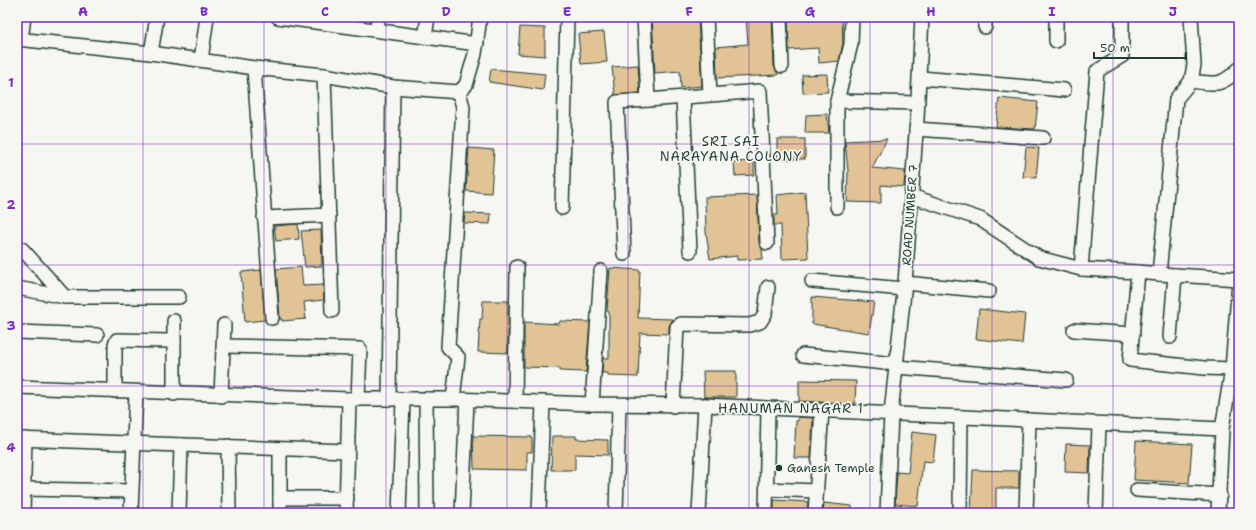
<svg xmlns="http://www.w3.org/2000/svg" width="1256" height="530" font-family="'Shantell Sans',sans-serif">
  <rect width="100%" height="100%" fill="#f6f6f2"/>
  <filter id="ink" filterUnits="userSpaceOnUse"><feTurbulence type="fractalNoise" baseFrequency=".025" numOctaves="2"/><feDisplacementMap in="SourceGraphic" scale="8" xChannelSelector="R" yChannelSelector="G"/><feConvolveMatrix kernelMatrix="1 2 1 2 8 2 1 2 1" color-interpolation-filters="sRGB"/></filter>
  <g filter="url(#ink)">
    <g fill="#e1c395" stroke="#1f3d34">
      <polygon points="652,17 698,17 702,86 681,88 680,71 655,73"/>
      <polygon points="746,17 772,17 774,66 778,75 717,78 716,47 748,44"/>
      <polygon points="816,17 842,17 843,43 839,61 819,63 818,48 789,50 788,20"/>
      <polygon points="520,27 545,28 545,56 518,54"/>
      <polygon points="604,32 607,62 581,64 578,34"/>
      <polygon points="638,65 640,93 615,95 612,67"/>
      <polygon points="491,69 545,74 543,90 489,82"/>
      <polygon points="827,74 828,92 803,93 802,75"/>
      <polygon points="999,98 1038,102 1035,129 996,127"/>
      <polygon points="827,114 829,133 805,133 806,115"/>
      <rect x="777" y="139" width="28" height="20"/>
      <polygon points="887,139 872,168 905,171 904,187 881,185 881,203 847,202 848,171 845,141"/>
      <polygon points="1026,147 1039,148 1036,178 1023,177"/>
      <polygon points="469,148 494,150 491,193 466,191"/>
      <polygon points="754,161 754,175 735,176 734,162"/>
      <polygon points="805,192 808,258 782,259 781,225 774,225 774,215 778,215 777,195"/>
      <polygon points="757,195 759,243 762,249 763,259 737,260 737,256 710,259 706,232 705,197"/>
      <polygon points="465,213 491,214 490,224 464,223"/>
      <polygon points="298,224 299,239 276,241 274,226"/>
      <polygon points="321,230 322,266 305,267 301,231"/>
      <polygon points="301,267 303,286 323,285 324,300 304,302 306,319 282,321 282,319 280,319 276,269"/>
      <polygon points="610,268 640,270 638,318 673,319 669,326 669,334 640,333 638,377 608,376 608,373 602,373 603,358 609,358 609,312 607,311"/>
      <polygon points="261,270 265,320 245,322 241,272"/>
      <polygon points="812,297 874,302 869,333 812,324"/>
      <polygon points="483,301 508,301 508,353 478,352 480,319 482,319"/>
      <polygon points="979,309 1025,314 1022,344 976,339"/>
      <polygon points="560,321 590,322 586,372 560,371 560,368 524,367 524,322 559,324"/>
      <polygon points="703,371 736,371 736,397 704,397"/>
      <polygon points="799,380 856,381 855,404 799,401"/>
      <polygon points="798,417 813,418 811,458 794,458 796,421 798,421"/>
      <polygon points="912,432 936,435 933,462 923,461 918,506 895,504 897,472 908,473"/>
      <polygon points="473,436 532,437 532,452 527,452 527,470 474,469"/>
      <polygon points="552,436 576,436 576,439 608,440 608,455 575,454 575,470 551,470"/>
      <polygon points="1136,441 1192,444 1189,483 1134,480"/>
      <polygon points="1066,444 1090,445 1089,473 1065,472"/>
      <polygon points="973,470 1019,471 1019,488 996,488 996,509 993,509 993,513 971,513"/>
      <polygon points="774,500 808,502 807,513 774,513"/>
      <polygon points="824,503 852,506 852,513 823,513"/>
    </g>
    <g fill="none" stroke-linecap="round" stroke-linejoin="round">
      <defs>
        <g id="minor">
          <polyline points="278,17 477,44"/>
          <polyline points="706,17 710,94"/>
          <polyline points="780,17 782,66"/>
          <polyline points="985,17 985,27"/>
          <polyline points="1056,17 1056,41"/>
          <polyline points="1122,17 1122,56 1097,71 1081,269 1138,272 1130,360 1204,368 1232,369"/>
          <polyline points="377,30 378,17"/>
          <polyline points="425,37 428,17"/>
          <polyline points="17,39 151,53 254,68 324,75 393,87 459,92 466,85 475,54 480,17"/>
          <polyline points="21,39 24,17"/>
          <polyline points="151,53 157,17"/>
          <polyline points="201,60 207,17"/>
          <polyline points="254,68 272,318"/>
          <polyline points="324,75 332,311"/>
          <polyline points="920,78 1064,90"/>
          <path d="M1191,81C1216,84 1220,87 1239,69"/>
          <polyline points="683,98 690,251"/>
          <polyline points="648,100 760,91 767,243"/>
          <polyline points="837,101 918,103"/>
          <polyline points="916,129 1043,138"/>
          <polyline points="911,196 980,219 1039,258 1081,269"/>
          <polyline points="837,207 837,101 851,44 852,17"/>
          <polyline points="562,208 567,17"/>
          <polyline points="264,218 329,215"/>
          <polyline points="17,248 22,249 65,297 179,297"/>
          <polyline points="624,254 617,102 648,100 644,17"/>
          <polyline points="1138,272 1159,274 1176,99 1191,81 1194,65 1191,17"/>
          <polyline points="1159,274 1239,279"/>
          <polyline points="812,281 904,289"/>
          <polyline points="905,283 989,291"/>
          <polyline points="17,288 65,297"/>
          <polyline points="1074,330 1133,334"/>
          <polyline points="17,332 97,335"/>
          <polyline points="1170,337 1175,275"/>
          <polyline points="174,343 174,321"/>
          <polyline points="224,346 360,349 358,399"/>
          <polyline points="803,355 896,364"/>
          <polyline points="896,367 1066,380"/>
          <polyline points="17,387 349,399 453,399 592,404 705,405 1222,429"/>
          <polyline points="115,391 115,344 117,340 169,341 174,343 174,394"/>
          <polyline points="221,396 224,325"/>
          <polyline points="389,399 393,87"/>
          <polyline points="426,399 427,513"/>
          <polyline points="453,399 458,357 448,347 463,107 459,92"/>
          <polyline points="515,401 517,267"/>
          <polyline points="592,404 601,271"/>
          <polyline points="673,406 677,327 681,324 749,325 760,322 765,314 768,287"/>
          <polyline points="17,439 347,451"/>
          <polyline points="228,446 229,513"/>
          <polyline points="280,449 280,513"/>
          <polyline points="24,489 131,491"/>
          <polyline points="767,489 817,491"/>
          <polyline points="1137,490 1220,495"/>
          <polyline points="280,498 347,498"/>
          <polyline points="23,513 25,439"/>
          <polyline points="131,513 136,392"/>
          <polyline points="179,513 181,445"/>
          <polyline points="346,513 349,399"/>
          <polyline points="399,513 403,400"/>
          <polyline points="462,513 467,400"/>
          <polyline points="539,513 543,402"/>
          <polyline points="616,513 619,405"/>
          <polyline points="699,513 705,405"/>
          <polyline points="766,513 768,409"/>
          <polyline points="815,513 822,410"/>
          <polyline points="887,513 891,413 905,283 917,119 922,17"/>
          <polyline points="960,513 961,417"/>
          <polyline points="1026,513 1029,420"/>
          <polyline points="1096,513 1099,424"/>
          <polyline points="1218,513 1222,429 1232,369 1239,282"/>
        </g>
      </defs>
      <use href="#minor" stroke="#1f3d34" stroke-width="16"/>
      <use href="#minor" stroke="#f6f6f2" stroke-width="13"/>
    </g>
  </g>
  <path fill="none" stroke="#7b2cbf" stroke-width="1" stroke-opacity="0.55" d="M143,17V513M264,17V513M386,17V513M507,17V513M628,17V513M749,17V513M870,17V513M992,17V513M1113,17V513M17,144H1239M17,265H1239M17,386H1239"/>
  <circle fill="#1f3d34" stroke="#f6f6f2" stroke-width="1.5" cx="779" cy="468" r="4"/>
  <g text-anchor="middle" stroke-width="3.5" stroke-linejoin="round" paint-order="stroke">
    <g font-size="12" fill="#1f3d34" stroke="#f6f6f2">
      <text transform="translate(910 215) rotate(-86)" y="4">ROAD NUMBER 7</text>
    </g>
    <g font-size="12" fill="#1f3d34" stroke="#f6f6f2" text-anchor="start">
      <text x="787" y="472">Ganesh Temple</text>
    </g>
    <g font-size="13" letter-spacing="1" fill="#1f3d34" stroke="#f6f6f2">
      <text x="731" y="146">SRI SAI<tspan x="731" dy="15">NARAYANA COLONY</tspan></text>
      <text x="791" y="413">HANUMAN NAGAR 1</text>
    </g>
  </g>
  <rect width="1256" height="530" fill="none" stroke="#f6f6f2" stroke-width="44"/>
  <path d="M1094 52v6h92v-6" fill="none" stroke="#1f3d34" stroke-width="2"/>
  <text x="1100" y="52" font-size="12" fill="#1f3d34" stroke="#f6f6f2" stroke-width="3" paint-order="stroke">50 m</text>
  <rect x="22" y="22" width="1212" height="486" fill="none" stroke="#7b2cbf" stroke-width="1.5"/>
  <g font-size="13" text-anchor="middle" font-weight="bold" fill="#7b2cbf">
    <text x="83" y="16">A</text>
    <text x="204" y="16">B</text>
    <text x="325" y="16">C</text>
    <text x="446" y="16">D</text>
    <text x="567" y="16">E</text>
    <text x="689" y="16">F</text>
    <text x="810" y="16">G</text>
    <text x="931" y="16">H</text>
    <text x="1052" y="16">I</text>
    <text x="1173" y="16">J</text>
    <text x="11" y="87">1</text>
    <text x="11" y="209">2</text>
    <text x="11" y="330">3</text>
    <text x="11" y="452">4</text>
  </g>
</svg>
